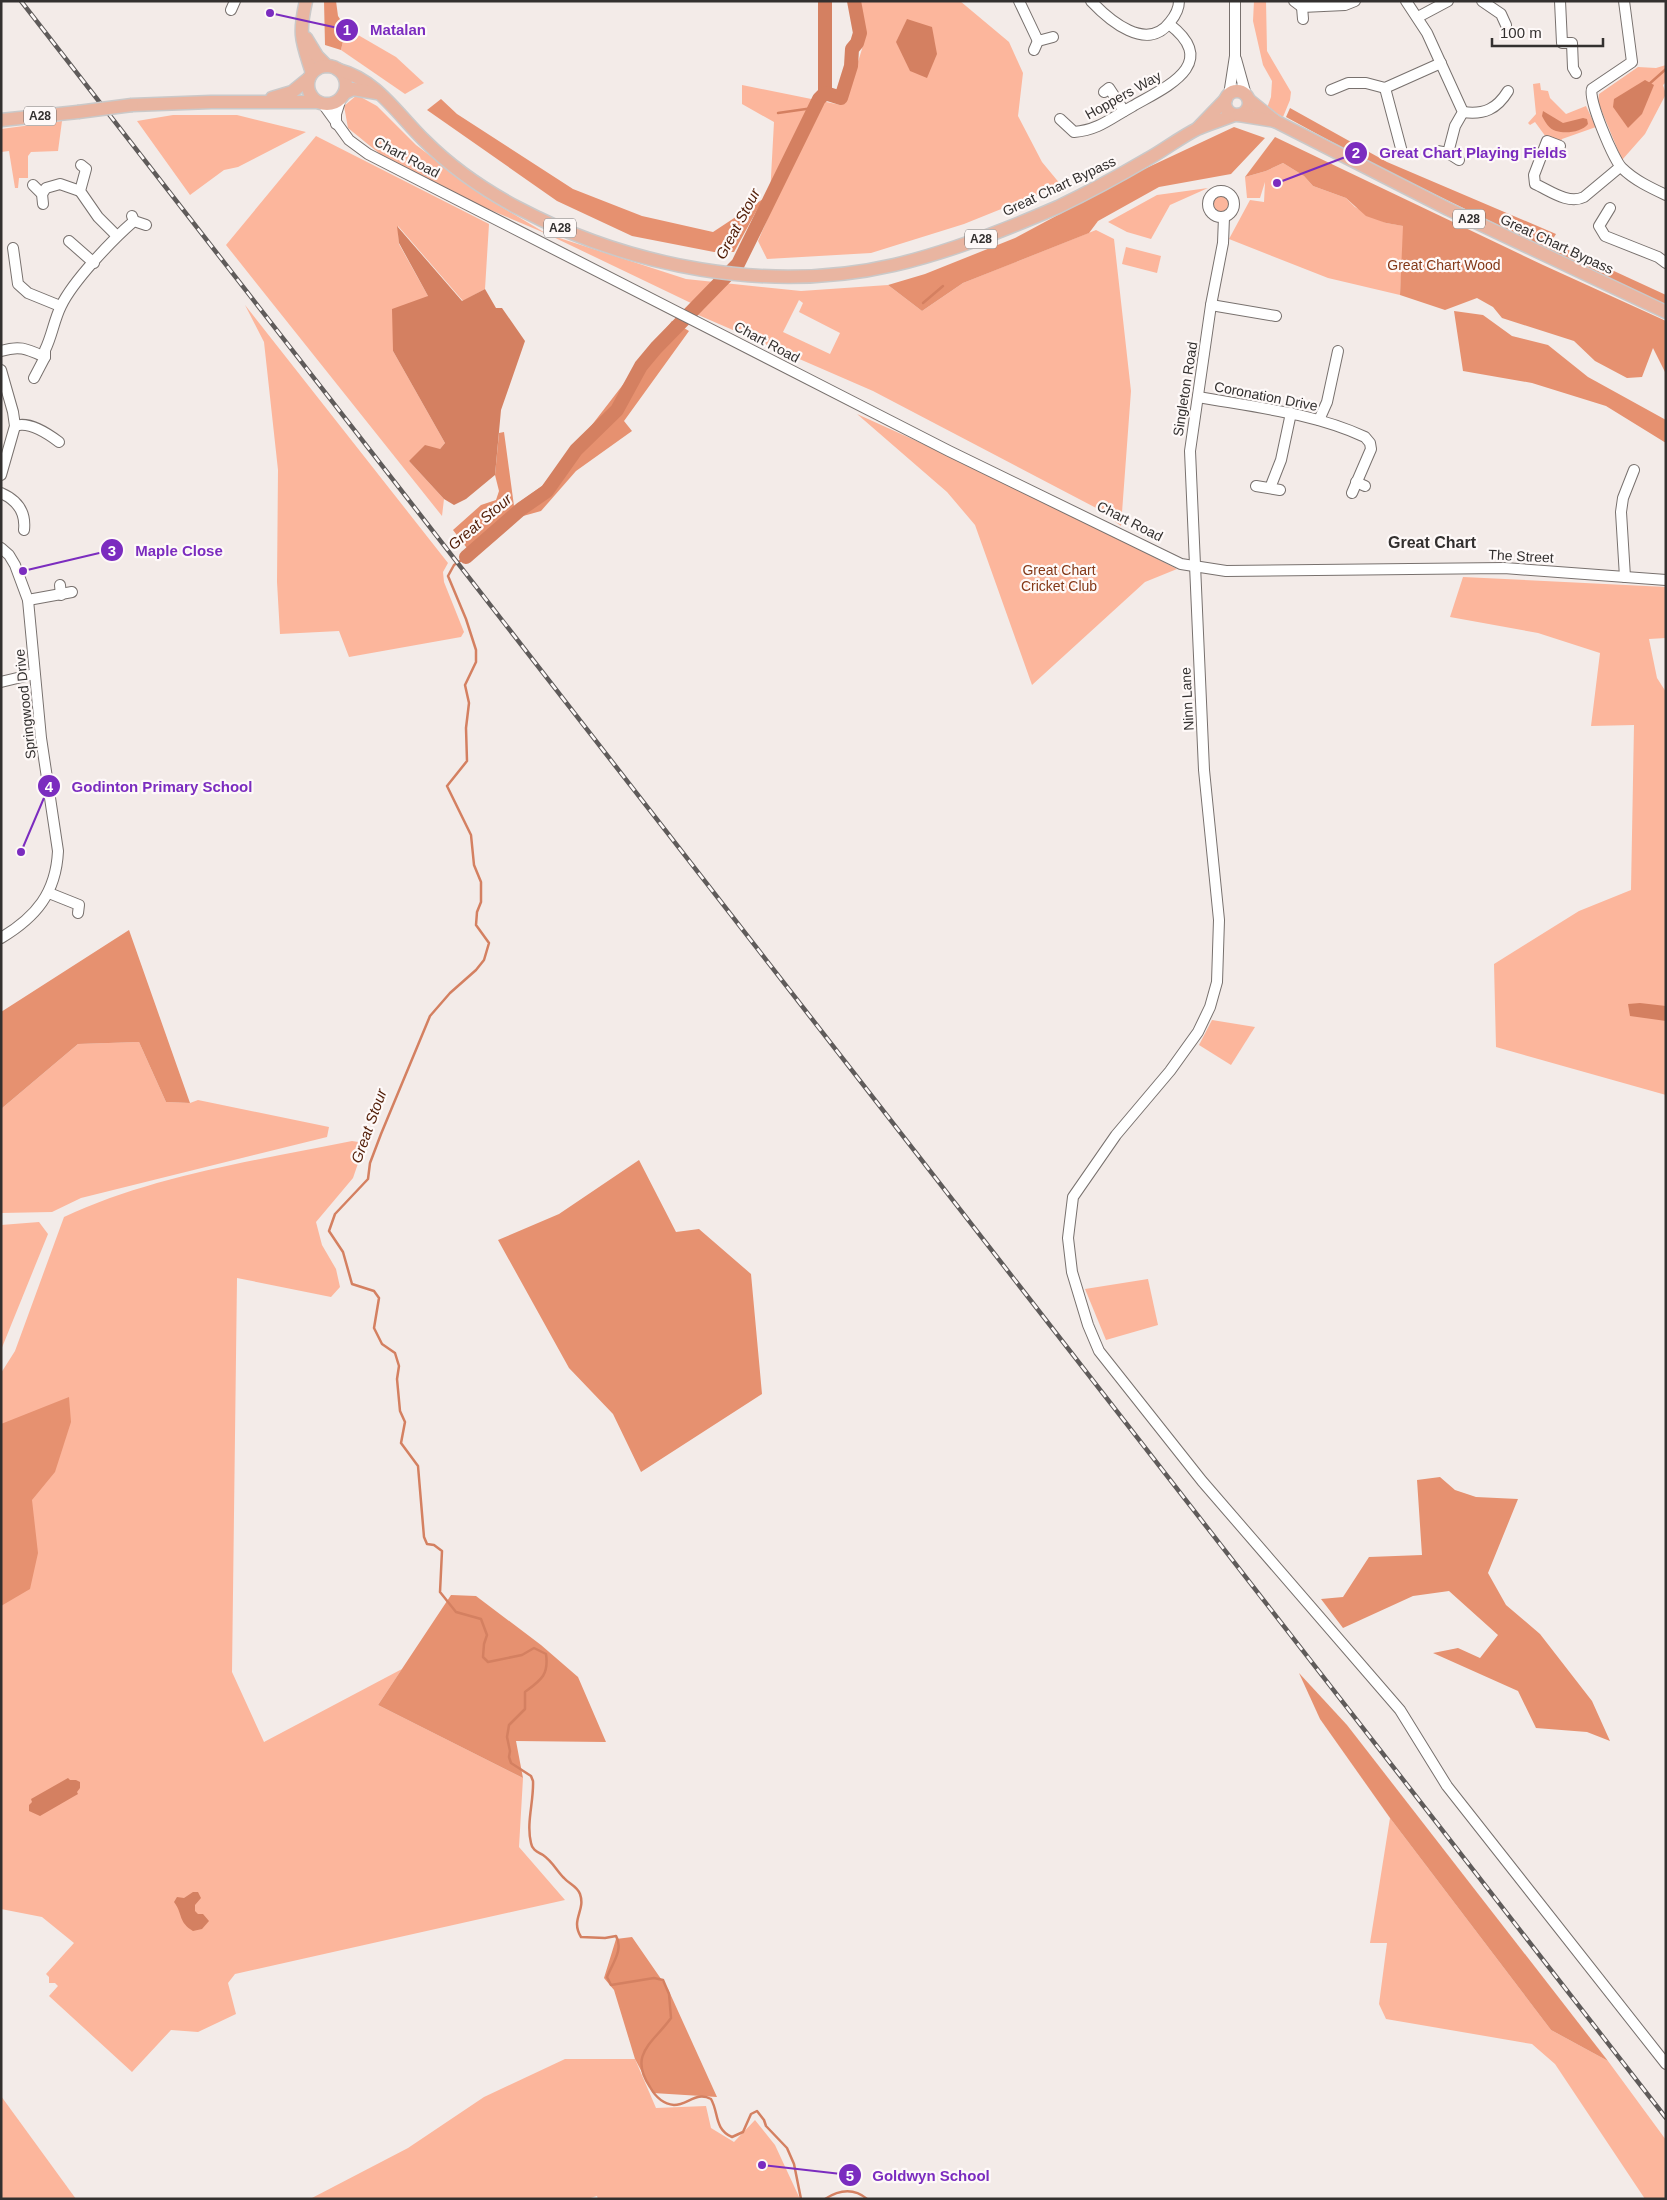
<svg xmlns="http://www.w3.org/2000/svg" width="1667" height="2200" font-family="Arial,sans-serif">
  <rect width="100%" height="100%" fill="#f3ebe8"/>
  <g fill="#fcb69c" fill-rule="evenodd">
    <path d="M859,1H960L1009,42L1023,73L1018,116L1042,162L1061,185L964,224L871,253L767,259L758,241L776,199L770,195L774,122L742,104V85L841,105C849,83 863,55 865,33C865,26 860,9 859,1Z"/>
    <polygon points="1254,1 1266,1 1267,51 1291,92 1290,100 1283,117 1267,108 1271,97 1272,81 1263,65 1253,21"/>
    <polygon points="346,28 396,57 424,83 405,94 341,50"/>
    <polygon points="1666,65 1666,82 1663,85 1666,94 1645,134 1622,160 1598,102 1599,94 1638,67 1656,68"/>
    <polygon points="1540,83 1541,90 1548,91 1550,98 1566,114 1586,106 1596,127 1562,139 1560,143 1546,137 1535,122 1530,125 1528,123 1536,114 1533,84"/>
    <path d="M357,95L377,106L416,145L483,196L547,234L686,279L801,291L888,285L922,311L963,283L1096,230L1114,239L1131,391L1121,526L1100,510L873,391L696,314L693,304L547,234L481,206L380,154L348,128L344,106ZM799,300L803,303L799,312L840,333L830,354L783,332Z"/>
    <polygon points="173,115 237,115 306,132 238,167 224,170 190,195 137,121"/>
    <polygon points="62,121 58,151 31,152 28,156 28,178 19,178 18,188 15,188 9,151 1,152 1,129"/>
    <polygon points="316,136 489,224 485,289 463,301 398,226 399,244 428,296 393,351 445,443 440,449 409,461 444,499 442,516 226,245"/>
    <polygon points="1283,163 1304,176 1313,186 1346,198 1355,207 1386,223 1404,226 1400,295 1328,278 1229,239 1250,200 1264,202 1265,182 1260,198 1247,198 1245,177 1266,171"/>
    <polygon points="1208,188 1170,205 1151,239 1127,232 1108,222 1157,195"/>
    <circle cx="1221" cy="204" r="10"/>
    <polygon points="1126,247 1161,256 1157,273 1122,264"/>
    <polygon points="245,305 448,563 443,572 444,582 464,632 461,637 349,657 339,631 280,634 277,582 278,470 264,342"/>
    <polygon points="857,414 985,472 1177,569 1145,582 1032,685 975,525 947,492"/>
    <polygon points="1463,577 1666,587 1666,638 1649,639 1657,678 1666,692 1666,1095 1496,1047 1494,964 1579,911 1631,890 1634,725 1591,726 1600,653 1538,633 1450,617"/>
    <polygon points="1212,1020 1255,1027 1231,1065 1199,1045"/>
    <polygon points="139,1042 166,1102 190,1103 198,1100 329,1127 327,1137 81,1198 52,1212 1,1213 1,1109 78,1044"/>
    <path d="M352,1141L365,1143L353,1178L316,1222L322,1245L336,1269L340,1287L331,1297L237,1278L232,1672L264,1742L402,1669L378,1705L523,1778L519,1847L565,1900L235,1974L228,1983L236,2014L198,2032L171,2030L132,2072L49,1996L58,1986L55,1983H49V1977L46,1974L74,1943L42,1917L1,1909V1373L15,1351L64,1217C151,1176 257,1160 352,1141Z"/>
    <polygon points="39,1222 48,1234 1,1350 1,1225"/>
    <polygon points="1148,1279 1158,1325 1106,1340 1085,1289"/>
    <polygon points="1390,1818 1551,2030 1608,2061 1666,2140 1666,2199 1645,2199 1555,2064 1532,2044 1386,2019 1379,2004 1387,1943 1370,1943"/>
    <polygon points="565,2059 635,2059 656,2108 706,2106 711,2128 734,2142 755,2120 775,2145 800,2199 598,2199 597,2196 587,2199 310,2199 408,2148 484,2097"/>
    <polygon points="1,2096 76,2199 1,2199"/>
  </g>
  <g fill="#e69170">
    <polygon points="324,1 336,1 338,16 346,28 341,50 325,45"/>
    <polygon points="441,99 457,114 573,189 642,216 713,232 763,199 734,252 714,252 632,236 557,201 427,110"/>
    <polygon points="1290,108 1387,162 1556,234 1551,242 1666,295 1666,307 1365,160 1286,117"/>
    <polygon points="1234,127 1265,138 1231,174 1159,187 1098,221 1089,233 963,283 922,311 888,285 925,274 1015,238 1138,172"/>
    <polygon points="1275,137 1543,265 1666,321 1666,374 1653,348 1642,377 1627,378 1595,361 1574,341 1502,318 1493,307 1477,298 1445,310 1400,295 1403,226 1386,223 1366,216 1346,198 1313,186 1304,176 1283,163 1266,171 1245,177"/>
    <polygon points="1454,311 1483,315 1512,336 1548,345 1588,377 1666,420 1666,443 1606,406 1532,383 1463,371"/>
    <polygon points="672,321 689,331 624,421 632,431 576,471 541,511 516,518 473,556 453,530 481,505 496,500 499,491 495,475 499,433 504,432 514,506 542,486 568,456"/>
    <polygon points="129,930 190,1103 166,1102 139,1042 78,1044 1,1109 1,1012"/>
    <polygon points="639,1160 676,1232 699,1229 751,1274 762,1394 641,1472 613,1414 569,1368 498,1240 559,1214"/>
    <polygon points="69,1397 71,1422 55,1472 32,1500 38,1553 30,1589 1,1606 1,1424"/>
    <polygon points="1440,1477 1455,1490 1476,1497 1518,1499 1488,1573 1506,1605 1540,1634 1592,1701 1610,1741 1587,1732 1536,1728 1518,1691 1433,1653 1458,1648 1480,1658 1498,1635 1449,1591 1413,1596 1343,1628 1321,1599 1343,1597 1369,1557 1422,1555 1417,1480"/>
    <polygon points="451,1595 476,1596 541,1645 578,1677 606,1742 516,1741 523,1778 378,1705"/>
    <polygon points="1299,1673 1347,1725 1608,2061 1551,2030 1390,1818 1320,1719"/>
    <polygon points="632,1937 668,1989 717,2097 653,2093 635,2059 614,1990 604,1978 616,1939"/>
  </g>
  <g fill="#d48061">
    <polygon points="907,19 932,27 937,54 927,78 910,71 896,42"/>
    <polygon points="1645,80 1654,85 1642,114 1628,128 1613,107 1614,99"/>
    <path d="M1543,111L1563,123L1583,118L1587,119L1588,124C1582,132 1566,134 1556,131C1549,129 1545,122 1542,116Z"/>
    <polygon points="397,226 462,301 485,289 496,308 502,308 525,341 501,410 495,475 466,499 454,505 444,499 409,461 425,445 440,449 445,443 393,351 392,309 428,296 399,243"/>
    <polygon points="1640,1003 1666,1006 1666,1021 1630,1016 1628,1004"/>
    <polygon points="68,1778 70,1780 76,1780 80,1782 80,1788 77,1792 78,1794 40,1816 29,1811 29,1805 32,1802 31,1799"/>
    <path d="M193,1892H198L201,1898L195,1905V1911L198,1914H203L209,1921L202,1929L193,1931C178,1922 183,1914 174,1902L177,1897L184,1898Z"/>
  </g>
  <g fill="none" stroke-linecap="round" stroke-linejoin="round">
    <g stroke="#d48061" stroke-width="2.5">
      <polyline points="1648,85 1666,69"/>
      <polyline points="778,113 813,108 819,99"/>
      <polyline points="923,303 943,286"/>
      <path d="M466,557L454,565L448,576L466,619L476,650V662L465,685L469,703L466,728L467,761L447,786L471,835L474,865L481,882V902L477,912L476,925L489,943L484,960L476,970L450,993L430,1016L381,1134L370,1163L368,1179L335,1214L329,1231L343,1252L352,1284L374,1291L379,1298L374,1328L382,1344L395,1353L399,1366L397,1379L400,1411L405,1422L401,1443L418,1466L424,1537L427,1544L434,1545L442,1551L440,1592L456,1612L481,1619L487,1635L484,1644L483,1657L488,1662L522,1655L534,1648L546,1654C549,1675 541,1680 525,1692V1709L509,1725L507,1737L510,1751L509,1757L511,1763L531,1776L533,1781C534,1801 526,1823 531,1843C532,1850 538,1852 543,1855C552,1861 557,1871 564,1878C569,1884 577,1886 580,1894C586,1911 570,1919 581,1937L605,1938L616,1936C624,1949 612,1964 607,1977L611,1985L654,1978L663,1980L669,1994L671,2018C653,2043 628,2054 650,2087C655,2096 663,2104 674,2105C688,2105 696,2091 711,2099C719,2113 714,2129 732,2137L743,2132L751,2114L757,2111L764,2120L766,2126L787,2148L794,2164L801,2199"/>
      <path d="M825,2199C839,2190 854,2188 867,2199"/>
    </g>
    <g stroke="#d48061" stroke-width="14">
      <polyline points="825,1 825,93"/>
      <polyline points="466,557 521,509 547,491 576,450 617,410 641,366 656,348 738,264 819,99 825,93 841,98 851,66 852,49 857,43 860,33 854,1"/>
    </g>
    <defs>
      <g id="minor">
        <polyline points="1019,1 1038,41"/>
        <path d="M1091,1C1109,20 1147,53 1170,22C1175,16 1179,9 1179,1"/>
        <polyline points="1294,1 1302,7 1345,5 1355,1"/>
        <polyline points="1406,1 1427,33 1463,112 1455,126 1448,153 1437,151"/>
        <polyline points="1482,1 1501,14 1506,25"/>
        <polyline points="1560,1 1562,43 1572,43 1573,68 1576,73"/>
        <path d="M1624,1L1632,62L1592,89C1587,97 1614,161 1622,168C1634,180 1651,188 1666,195"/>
        <polyline points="1302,7 1303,19"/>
        <polyline points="231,10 235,1"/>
        <polyline points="1418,17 1448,1"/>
        <polyline points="1034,50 1038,41 1053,37"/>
        <polyline points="1236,59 1246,95"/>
        <polyline points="1385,88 1402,152"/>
        <polyline points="1331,90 1348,83 1366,83 1385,88 1441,63"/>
        <polyline points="1104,92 1109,88 1124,111"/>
        <polyline points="1229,95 1235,56 1235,1"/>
        <polyline points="323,104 349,140 368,154 949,451 1181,564 1226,571 1504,568 1666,580"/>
        <path d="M1463,112C1484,115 1497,109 1508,91"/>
        <path d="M1060,119L1074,132C1099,130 1111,118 1133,106C1166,87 1221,64 1169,24"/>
        <polyline points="336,124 336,114 341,98"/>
        <path d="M1560,146L1547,141L1534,175L1535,184C1549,190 1568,205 1584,197L1620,167"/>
        <polyline points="1448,153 1459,160"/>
        <polyline points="81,165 86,169 80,191 98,217 117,236"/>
        <polyline points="33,185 42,194 43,204"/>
        <circle cx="1221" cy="204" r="13"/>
        <polyline points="42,194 46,188 60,184 80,191"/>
        <polyline points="1610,208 1599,226 1605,236 1658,257 1666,263"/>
        <polyline points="132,216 134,221 146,225"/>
        <polyline points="1224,217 1223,243 1211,305 1190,451 1204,770 1219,920 1217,982 1210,1007 1198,1032 1170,1071 1116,1135 1073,1197 1068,1238 1072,1272 1088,1325 1099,1351 1202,1481 1400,1710 1447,1786 1666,2064"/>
        <polyline points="69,241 94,263"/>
        <polyline points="13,248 18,284 28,293 60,306"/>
        <polyline points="1211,305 1276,316"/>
        <path d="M1,351C20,345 27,349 45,357"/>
        <polyline points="1,370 13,412 15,426 1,475"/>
        <path d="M34,378L45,357V350C52,336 54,320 61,306C73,281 112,240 134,221"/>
        <path d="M1198,397C1254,407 1313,413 1365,437L1370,443L1371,449L1352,493"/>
        <polyline points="1319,420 1327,402 1338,351"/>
        <path d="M15,426C29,421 47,433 59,442"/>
        <polyline points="1356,482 1365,486"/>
        <polyline points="1256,486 1280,490"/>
        <polyline points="1270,488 1281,460 1291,413"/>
        <path d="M1,493C17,500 26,512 24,530"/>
        <path d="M1,548L9,555L15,565L28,600L41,738L58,851C56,893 36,917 1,938"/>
        <polyline points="1625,577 1621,512 1623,498 1634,470"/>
        <polyline points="60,585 61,595"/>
        <polyline points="28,600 72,592"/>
        <polyline points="1,682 34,674"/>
        <polyline points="49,893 79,905 78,913"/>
      </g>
      <g id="major">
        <path d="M306,1C298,36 302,41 312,73"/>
        <polyline points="306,38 317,56 327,66"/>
        <circle cx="327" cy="85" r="19"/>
        <path d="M339,70C377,80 398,115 425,141C452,168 484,190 518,208C630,267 769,294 894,265C950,252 1005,230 1058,207C1087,193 1117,177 1146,160C1163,151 1179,138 1197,129C1208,124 1222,120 1234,115"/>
        <circle cx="1237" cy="103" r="12"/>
        <polyline points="345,93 353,89 377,93"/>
        <polyline points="272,98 292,92 308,79"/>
        <polyline points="1249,100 1275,121 1448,209 1666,312"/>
        <polyline points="132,105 211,102 317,102"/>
        <polyline points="1239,115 1275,121"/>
        <polyline points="1,120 78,112"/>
        <polyline points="1198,128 1226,99"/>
      </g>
    </defs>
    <use href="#minor" stroke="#78716e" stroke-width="12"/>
    <use href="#major" stroke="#cac9c9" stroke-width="15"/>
    <use href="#minor" stroke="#fff" stroke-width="10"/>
    <use href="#major" stroke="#e9b5a1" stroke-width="12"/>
    <defs>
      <polyline id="rail" points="21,1 1666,2118"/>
    </defs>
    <use href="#rail" stroke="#5f5b5a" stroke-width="4.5"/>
    <use href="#rail" stroke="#fef9f8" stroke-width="2.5" stroke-dasharray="8" stroke-linecap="butt"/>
    <defs>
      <polyline id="major-bridge" points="78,112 132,105"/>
    </defs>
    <use href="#major-bridge" stroke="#cac9c9" stroke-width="15" stroke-linecap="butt"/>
    <use href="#major-bridge" stroke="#e9b5a1" stroke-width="12"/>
  </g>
  <g text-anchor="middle" stroke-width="4.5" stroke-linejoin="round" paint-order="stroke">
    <g fill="#fef9f8" stroke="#706c6b" stroke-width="1">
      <rect x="24" y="106.5" width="32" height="19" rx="4"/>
      <rect x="1453" y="209.5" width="32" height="19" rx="4"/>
      <rect x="544" y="218.5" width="32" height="19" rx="4"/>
      <rect x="965" y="229.5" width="32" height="19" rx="4"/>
    </g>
    <g font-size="12" font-weight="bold" fill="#33302f">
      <text x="40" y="120">A28</text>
      <text x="1469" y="223">A28</text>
      <text x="560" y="232">A28</text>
      <text x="981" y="243">A28</text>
    </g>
    <g font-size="14" fill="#33302f" stroke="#fef9f8">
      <text transform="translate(1123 95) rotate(-29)" y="5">Hoppers Way</text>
      <text transform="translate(407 157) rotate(28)" y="5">Chart Road</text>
      <text transform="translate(1059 186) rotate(-25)" y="5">Great Chart Bypass</text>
      <text transform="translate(1557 244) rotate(25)" y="5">Great Chart Bypass</text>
      <text transform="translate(767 342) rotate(28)" y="5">Chart Road</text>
      <text transform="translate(1185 389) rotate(-81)" y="5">Singleton Road</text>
      <text transform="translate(1266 396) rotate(11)" y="5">Coronation Drive</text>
      <text transform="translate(1130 521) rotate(27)" y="5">Chart Road</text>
      <text transform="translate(1521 556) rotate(3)" y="5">The Street</text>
      <text transform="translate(1187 699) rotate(-93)" y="5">Ninn Lane</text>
      <text transform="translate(25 704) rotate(-96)" y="5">Springwood Drive</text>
    </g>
    <g font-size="14" fill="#843817" stroke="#fef9f8">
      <text x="1444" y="270">Great Chart Wood</text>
      <text x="1059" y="575">Great Chart<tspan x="1059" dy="16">Cricket Club</tspan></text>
    </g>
    <g font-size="15" font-style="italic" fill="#511c05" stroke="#fef9f8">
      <text transform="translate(738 224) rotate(-62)" y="5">Great Stour</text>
      <text transform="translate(480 522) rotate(-40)" y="5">Great Stour</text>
      <text transform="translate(369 1126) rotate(-70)" y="5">Great Stour</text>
    </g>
    <g font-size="16" font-weight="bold" fill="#33302f" stroke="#fef9f8">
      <text x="1432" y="548">Great Chart</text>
    </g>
  </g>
  <path fill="none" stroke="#7b2cbf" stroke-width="2" d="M270 13L347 30M1277 183L1356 153M23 571L112 550M21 852L49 786M762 2165L850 2175"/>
  <g fill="#7b2cbf" stroke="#fef9f8" stroke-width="2">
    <circle cx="270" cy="13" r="5"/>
    <circle cx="1277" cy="183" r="5"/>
    <circle cx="23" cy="571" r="5"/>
    <circle cx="21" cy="852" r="5"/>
    <circle cx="762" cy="2165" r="5"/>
    <circle cx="347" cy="30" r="12"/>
    <circle cx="1356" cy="153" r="12"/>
    <circle cx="112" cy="550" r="12"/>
    <circle cx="49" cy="786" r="12"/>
    <circle cx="850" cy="2175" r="12"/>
  </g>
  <g font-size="15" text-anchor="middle" font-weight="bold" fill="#fff">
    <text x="347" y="35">1</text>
    <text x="1356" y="158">2</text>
    <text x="112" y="556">3</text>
    <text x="49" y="792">4</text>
    <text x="850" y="2181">5</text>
  </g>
  <g font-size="15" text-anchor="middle" font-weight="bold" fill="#7b2cbf" stroke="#fef9f8" stroke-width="4.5" stroke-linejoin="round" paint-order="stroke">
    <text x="398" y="35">Matalan</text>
    <text x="1473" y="158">Great Chart Playing Fields</text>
    <text x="179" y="556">Maple Close</text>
    <text x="162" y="792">Godinton Primary School</text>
    <text x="931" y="2181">Goldwyn School</text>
  </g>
  <rect width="1667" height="2200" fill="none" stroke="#33302f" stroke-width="5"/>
  <path d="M1492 38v8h111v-8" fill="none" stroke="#33302f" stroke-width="2.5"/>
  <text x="1500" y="38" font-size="15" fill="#33302f" stroke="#fef9f8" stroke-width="4" paint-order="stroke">100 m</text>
</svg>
